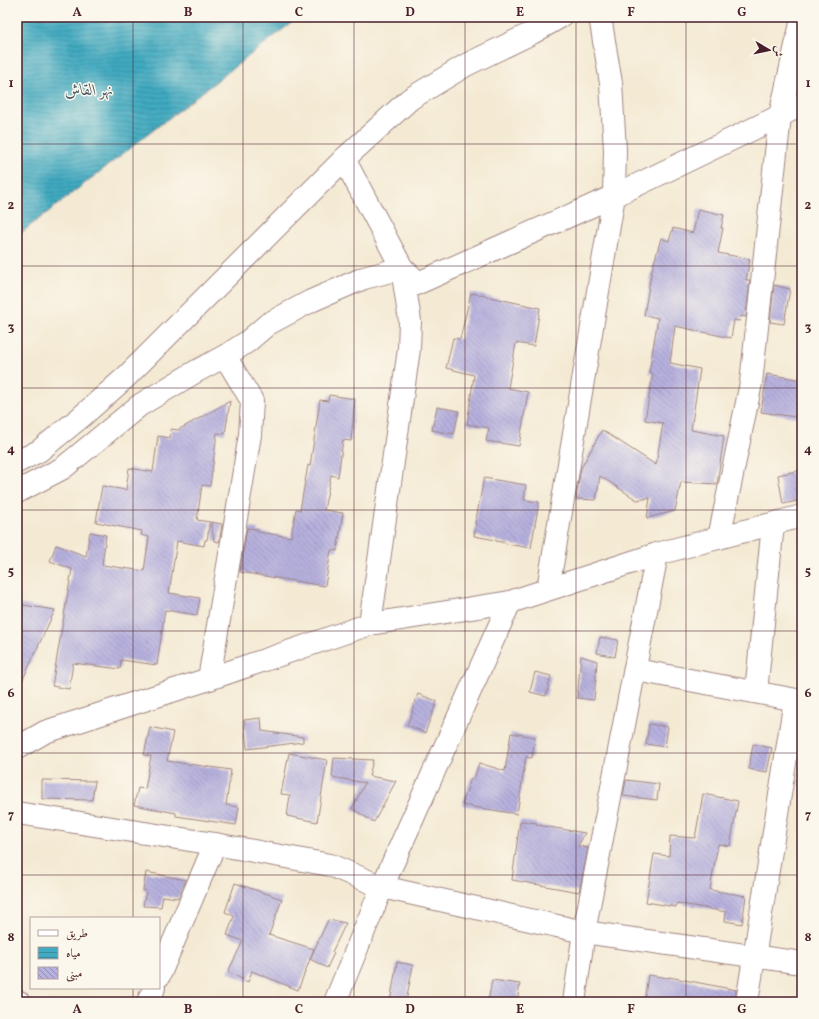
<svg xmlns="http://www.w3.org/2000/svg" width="819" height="1019" font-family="Vollkorn,Amiri,serif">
  <defs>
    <pattern id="water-rules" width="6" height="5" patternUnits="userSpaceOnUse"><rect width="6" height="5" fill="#41aac1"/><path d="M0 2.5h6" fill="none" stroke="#388a9d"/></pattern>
    <pattern id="building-back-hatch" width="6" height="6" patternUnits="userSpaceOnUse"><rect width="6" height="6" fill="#b6b0de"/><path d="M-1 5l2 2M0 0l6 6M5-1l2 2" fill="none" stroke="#968fb4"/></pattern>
  </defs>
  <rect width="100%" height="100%" fill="#fbf7ec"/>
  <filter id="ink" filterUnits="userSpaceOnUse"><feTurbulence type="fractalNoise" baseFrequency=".025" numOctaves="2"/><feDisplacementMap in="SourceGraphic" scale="8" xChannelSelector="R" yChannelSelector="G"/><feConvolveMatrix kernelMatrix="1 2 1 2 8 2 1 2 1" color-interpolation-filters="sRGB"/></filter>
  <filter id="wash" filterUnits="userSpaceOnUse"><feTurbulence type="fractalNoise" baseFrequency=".012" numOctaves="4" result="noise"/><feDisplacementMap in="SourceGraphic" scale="16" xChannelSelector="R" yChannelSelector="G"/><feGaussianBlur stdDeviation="0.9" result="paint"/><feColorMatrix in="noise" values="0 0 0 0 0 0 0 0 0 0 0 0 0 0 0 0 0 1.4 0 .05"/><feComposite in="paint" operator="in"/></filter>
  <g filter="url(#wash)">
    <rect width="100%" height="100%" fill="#f4ead4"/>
    <polygon fill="url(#water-rules)" stroke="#466476" points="17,17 299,17 17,236"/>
    <g id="blocks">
      <g fill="url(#building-back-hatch)">
        <polygon points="698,209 724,215 721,228 723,228 718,253 750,259 746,280 750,280 746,317 741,316 740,321 734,320 731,338 675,326 670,363 700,369 691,430 724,436 717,484 681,482 675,511 647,518 650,498 637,500 600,476 596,500 576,499 581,468 602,430 656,465 663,423 645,420 653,374 649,373 658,318 644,315 651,274 661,238 669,241 673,228 693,233"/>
        <polygon points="774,285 790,289 784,324 770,322"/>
        <polygon points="471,293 540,308 534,346 516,343 508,388 528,392 519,446 486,441 489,428 467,424 474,375 446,368 453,338 460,339"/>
        <polygon points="767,374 802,380 802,418 761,412"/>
        <polygon points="329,395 355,399 351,441 343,440 338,477 331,475 324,510 343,513 337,551 331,550 325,586 240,572 247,528 258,529 258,532 291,537 296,509 300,510 308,465 310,466 320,400 328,401"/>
        <polygon points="230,401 225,434 217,433 210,486 202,485 197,520 210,522 207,540 205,540 204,546 177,541 169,593 200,598 197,615 165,610 157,665 121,660 120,669 73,663 69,689 52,686 72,569 50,561 56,545 86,556 90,532 106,535 102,565 144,571 149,537 141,535 142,531 96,522 102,486 126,490 129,468 153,472 158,436 170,438 171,429 178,430"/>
        <polygon points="437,407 459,411 454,434 432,430"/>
        <polygon points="802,470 802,500 783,504 778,475"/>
        <polygon points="484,478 526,485 524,500 539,502 531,548 506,544 506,543 496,541 496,540 474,536 476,525 475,524"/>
        <polygon points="211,522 222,524 219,542 214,541"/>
        <polygon points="17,604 55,610 17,692"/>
        <polygon points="600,637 618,640 615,657 597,653"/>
        <polygon points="581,656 597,661 594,700 577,698"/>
        <polygon points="535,672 551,676 546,696 530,692"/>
        <polygon points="418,694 437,701 425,733 407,725 413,711 412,710"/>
        <polygon points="261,718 262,731 303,737 303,742 247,749 244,720"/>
        <polygon points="649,724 668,727 665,747 646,744"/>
        <polygon points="150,727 173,732 167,761 231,770 226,805 239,807 236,825 176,816 176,813 134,805 138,788 145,789 151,756 144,755"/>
        <polygon points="511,733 535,737 532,758 526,757 517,814 462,805 471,778 474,779 479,763 505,771"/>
        <polygon points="753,744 772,748 767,772 749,769"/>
        <polygon points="289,753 327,760 317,822 287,816 290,795 281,794"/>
        <polygon points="334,758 373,760 369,776 396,781 374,822 352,809 365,783 332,777"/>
        <polygon points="42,780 95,781 92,800 42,799"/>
        <polygon points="626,780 659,784 657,800 623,796"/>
        <polygon points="703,794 738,801 730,846 718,844 710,890 746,896 742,924 725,921 726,912 677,903 676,907 646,902 654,854 669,856 670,836 695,838"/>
        <polygon points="520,821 537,823 537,825 585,833 578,846 588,848 579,892 512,880"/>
        <polygon points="146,872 186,880 178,898 163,896 161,907 143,906 146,891 143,890"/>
        <polygon points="235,883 282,899 269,935 314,949 298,990 252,971 248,982 228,972 243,941 227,935 234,916 225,912"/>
        <polygon points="328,920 346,923 332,952 334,953 327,968 310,959"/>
        <polygon points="397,962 413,965 406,1002 390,1002"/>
        <polygon points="648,975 669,978 669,977 736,990 735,1002 644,1002"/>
        <polygon points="492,980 520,984 517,1002 488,1002"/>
      </g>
    </g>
  </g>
  <g filter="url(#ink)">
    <use href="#blocks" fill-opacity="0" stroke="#9f8480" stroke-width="1"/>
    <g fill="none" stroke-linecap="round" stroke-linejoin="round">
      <defs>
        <g id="minor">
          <polyline points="344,159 402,268 410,321 409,349 370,624"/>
          <polyline points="17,492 63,468 140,405 195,372 225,356 247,342 268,324 311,301 364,278 402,268 411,276 416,284 614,196 780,116 802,104"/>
          <polyline points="719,538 751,383 780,116 802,19"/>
          <polyline points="548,589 614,196 615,150 611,83 600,17"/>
          <polyline points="636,670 802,701"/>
          <polyline points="209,679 250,435 252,401 225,356"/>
          <polyline points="756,692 773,524"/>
          <polyline points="17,748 45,732 209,679 370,624 510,602 657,554 802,516"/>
          <polyline points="17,813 215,844 330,865 382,887 584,932 802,963"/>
          <polyline points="159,976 215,844"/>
          <polyline points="17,1001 19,1002"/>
          <polyline points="148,1002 154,988"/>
          <polyline points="335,1002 382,887 510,602"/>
          <polyline points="574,1002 584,932 657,554"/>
          <polyline points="747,1002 795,700"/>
        </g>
        <polyline id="major" points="17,462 39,451 81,417 126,377 344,159 410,99 466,65 532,33 560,17"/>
      </defs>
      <use href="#minor" stroke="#9f8480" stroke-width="24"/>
      <use href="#major" stroke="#9f8480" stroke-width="24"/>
      <use href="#minor" stroke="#fff" stroke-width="22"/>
      <use href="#major" stroke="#fff" stroke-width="22"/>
    </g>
  </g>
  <path fill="none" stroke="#4a1f2b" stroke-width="1" stroke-opacity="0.55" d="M133,17V918M243,17V1002M354,17V1002M465,17V1002M576,17V1002M686,17V1002M17,144H802M17,266H802M17,388H802M17,510H802M17,631H802M17,753H802M17,875H802M133,988V1002"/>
  <g text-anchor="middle" stroke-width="3" stroke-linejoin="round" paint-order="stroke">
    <g font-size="16" font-style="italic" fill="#465767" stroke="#fbf7ec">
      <text x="89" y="95">نهر القاش</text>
    </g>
  </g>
  <rect width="819" height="1019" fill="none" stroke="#fbf7ec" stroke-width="44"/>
  <rect x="30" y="917" width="130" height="72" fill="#fbf7ec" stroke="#b4a19f"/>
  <rect x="38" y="930" width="20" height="6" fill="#ffffff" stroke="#b4a19f"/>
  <text x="66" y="937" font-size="12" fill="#4a1f2b">طريق</text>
  <rect x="38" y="947" width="20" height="12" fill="url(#water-rules)" stroke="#b4a19f"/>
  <text x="66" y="957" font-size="12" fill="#4a1f2b">مياه</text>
  <rect x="38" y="967" width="20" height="12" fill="url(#building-back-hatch)" stroke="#b4a19f"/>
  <text x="66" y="977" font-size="12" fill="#4a1f2b">مبنى</text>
  <g transform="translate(769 50) rotate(99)" stroke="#fbf7ec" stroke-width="3" paint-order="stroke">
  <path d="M0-3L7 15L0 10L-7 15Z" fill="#4a1f2b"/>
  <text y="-6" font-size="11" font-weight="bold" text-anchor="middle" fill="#4a1f2b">ش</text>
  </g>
  <rect x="22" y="22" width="775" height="975" fill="none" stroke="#4a1f2b" stroke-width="1.5"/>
  <g font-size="13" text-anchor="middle" font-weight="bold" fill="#4a1f2b">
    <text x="77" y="16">A</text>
    <text x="188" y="16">B</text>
    <text x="299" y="16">C</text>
    <text x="410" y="16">D</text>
    <text x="520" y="16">E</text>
    <text x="631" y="16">F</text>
    <text x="742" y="16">G</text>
    <text x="11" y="87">1</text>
    <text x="808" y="87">1</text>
    <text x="11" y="209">2</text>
    <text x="808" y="209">2</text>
    <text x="11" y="331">3</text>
    <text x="808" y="331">3</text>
    <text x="11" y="453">4</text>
    <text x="808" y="453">4</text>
    <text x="11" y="575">5</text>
    <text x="808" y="575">5</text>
    <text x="11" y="697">6</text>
    <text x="808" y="697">6</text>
    <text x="11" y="819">7</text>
    <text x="808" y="819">7</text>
    <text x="11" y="941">8</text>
    <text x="808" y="941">8</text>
    <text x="77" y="1013">A</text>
    <text x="188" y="1013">B</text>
    <text x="299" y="1013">C</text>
    <text x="410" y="1013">D</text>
    <text x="520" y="1013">E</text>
    <text x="631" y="1013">F</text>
    <text x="742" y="1013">G</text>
  </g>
</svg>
